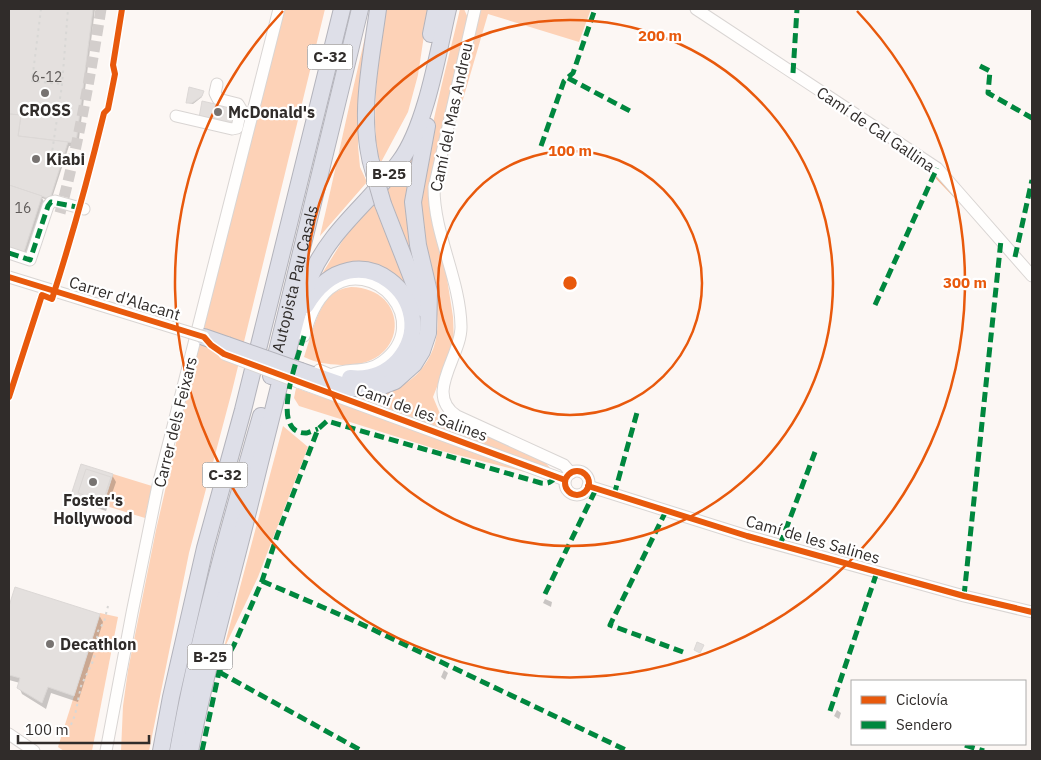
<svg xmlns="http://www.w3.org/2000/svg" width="1041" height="760" font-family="'IBM Plex Sans',sans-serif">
  <rect width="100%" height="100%" fill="#fcf7f4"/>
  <g fill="#fdd2b7">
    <polygon points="285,9 325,9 232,391 189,553 149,751 121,751 123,706 128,670 156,530 196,356"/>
    <path d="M372,9L358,146L360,167L367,182L320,236C338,160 353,84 372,9Z"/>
    <path d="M384,9H428L418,75L408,112L379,166C370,113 379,62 384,9Z"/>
    <path d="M460,9H464L468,18L439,142L430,195L446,272L453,317L454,343L433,397L441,416L544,461L551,469L382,406L354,398C379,396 401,391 419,372C449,338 435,303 428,263C426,253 426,243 425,233C423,221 420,208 421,195C428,132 446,70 460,9Z"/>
    <polygon points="479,9 591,9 579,42 488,14 459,113 461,94"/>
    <polygon points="418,146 414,265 386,190 411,159"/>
    <path d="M374,203L411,293C390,277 370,255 340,265C333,267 326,273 320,277L346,235Z"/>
    <path d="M351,287C412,288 410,369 341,365C326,364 317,363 304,357C310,340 317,308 330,296C336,290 344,288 351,287Z"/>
    <polygon points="296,388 524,469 525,472 442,451 299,406 294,398"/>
    <polygon points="283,426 308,447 258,577 223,651"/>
    <polygon points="113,474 152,486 145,518 103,505"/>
    <polygon points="100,613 118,617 92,751 64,751 58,747"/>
  </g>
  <g fill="#0003">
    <polygon points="9,9 95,9 78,147 69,146 51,201 42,198 47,207 29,261 9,255"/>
    <polygon points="203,92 202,97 193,104 188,103"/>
    <polygon points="112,475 116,482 106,511 76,501 72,495"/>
    <polygon points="16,588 99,615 103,622 78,702 51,693 46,709 22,694 19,687 20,683 9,680 9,610"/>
    <polygon points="545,599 552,602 551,607 543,603"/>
    <polygon points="444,670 448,673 445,680 441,677"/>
    <polygon points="837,710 841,713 839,719 834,716"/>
  </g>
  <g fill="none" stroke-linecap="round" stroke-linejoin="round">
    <g stroke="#f6b78e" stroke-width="2.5">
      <polyline points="910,157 931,171"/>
      <polyline points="937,178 962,204"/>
    </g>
  </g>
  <g fill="#e4e0de" stroke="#dcd8d6">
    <polygon points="9,9 93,9 76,143 18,136 21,115 9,114"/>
    <polygon points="189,87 204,91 202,96 192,103 186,103"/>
    <polygon points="202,101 237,109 234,125 199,118"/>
    <polygon points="9,114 21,115 18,136 68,142 50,199 9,185"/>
    <polygon points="9,185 42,196 24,252 9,247"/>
    <polygon points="81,464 113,474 103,505 71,495"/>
    <polygon points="86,469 111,477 103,501 78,493"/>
    <polygon points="15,587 100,614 74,696 48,687 42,703 17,688 20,678 9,675 9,606"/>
    <polygon points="697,642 704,645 700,653 694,650"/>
  </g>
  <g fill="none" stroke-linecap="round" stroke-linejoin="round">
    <path stroke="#d3cecc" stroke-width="11" stroke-dasharray="11 5.5" stroke-linecap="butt" d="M60,213C78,145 90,78 101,9"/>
    <defs>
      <g id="minor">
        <path d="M475,9L434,188C434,235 460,279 461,326C462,356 423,394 457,416L564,465L571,473"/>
        <polyline points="696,9 937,168 1032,276"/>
        <polyline points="176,116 232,129 237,128 241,109 238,104 218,99 215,93 217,84"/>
        <polyline points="9,253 30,260 48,206 51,202 55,201 84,209"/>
        <path d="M304,336C309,319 315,301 329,289C372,253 436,322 382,362C366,374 347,367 331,375L319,370"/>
        <polyline points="298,382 565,480"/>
        <circle cx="577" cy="483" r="12"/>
        <polyline points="588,486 747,536 964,596 1032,612"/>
        <polyline points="9,734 34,751"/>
        <polyline points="106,751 132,613 158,485 279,9"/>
      </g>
      <g id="highway">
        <polyline points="431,34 436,9"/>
        <path d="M374,173C357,120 371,62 378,9"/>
        <polyline points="383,204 424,309"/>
        <path d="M306,305C356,222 448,304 398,361C385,375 368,380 350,378"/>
        <polyline points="204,337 227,345"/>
        <polyline points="301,371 350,388 377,388 395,381 414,364 422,351 428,333 429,292 418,245 413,202 427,126"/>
        <path id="s1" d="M271,376L360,9"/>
        <polyline points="161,751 171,697 205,548 243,410 342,9"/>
        <path d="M178,751C198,638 229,527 261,416"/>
        <path d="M190,751C207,662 233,575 254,487C264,445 275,404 285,362C293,334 298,304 310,277C331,228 370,203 400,161C426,126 438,52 448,9"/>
      </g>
    </defs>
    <use href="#minor" stroke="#d9d5d3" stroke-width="13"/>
    <use href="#highway" stroke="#b3b3bb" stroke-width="18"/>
    <g stroke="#d8d7d5" stroke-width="2" stroke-dasharray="2.5 4" stroke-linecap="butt">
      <polyline points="41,9 32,81 61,84"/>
      <polyline points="60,167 50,166 62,85 68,9"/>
      <polyline points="62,734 70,727 75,715 81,686 94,659 98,631 104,622 108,606"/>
    </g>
    <use href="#minor" stroke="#fffefd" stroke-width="11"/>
    <use href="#highway" stroke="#dedfe8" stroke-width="16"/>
    <defs>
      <g id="minor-bridge">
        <polyline points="9,277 204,337"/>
        <polyline points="224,354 298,382"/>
      </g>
      <g id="highway-bridge">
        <polyline points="374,173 383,204"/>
        <polyline points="227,345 301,371"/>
      </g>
    </defs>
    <use href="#minor-bridge" stroke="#d9d5d3" stroke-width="13" stroke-linecap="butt"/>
    <use href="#highway-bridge" stroke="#b3b3bb" stroke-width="18" stroke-linecap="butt"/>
    <use href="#minor-bridge" stroke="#fffefd" stroke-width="11"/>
    <use href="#highway-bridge" stroke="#dedfe8" stroke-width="16"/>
    <g stroke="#00873e" stroke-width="5" stroke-dasharray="10 5" stroke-linecap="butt">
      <polyline points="980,66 990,71 988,93 1032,118"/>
      <polyline points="793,73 797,9"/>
      <polyline points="568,78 630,111"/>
      <polyline points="541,146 564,81 573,73 595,9"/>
      <polyline points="9,253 30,260 48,206 51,202 82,208"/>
      <polyline points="1015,257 1032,180"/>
      <polyline points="875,305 937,168"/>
      <path d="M304,336C299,355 267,435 307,433C310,432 315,430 318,429"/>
      <polyline points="614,495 638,409"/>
      <polyline points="666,511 610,625 683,652"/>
      <polyline points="780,545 815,452"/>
      <polyline points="262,581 357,622 628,751"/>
      <polyline points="545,594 596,489"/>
      <polyline points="964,596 1001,240"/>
      <polyline points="219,672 362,751"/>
      <polyline points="830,711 877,572"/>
      <polyline points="965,745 984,751"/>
      <path d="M202,751L219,672L234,645L262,581L277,536L318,429L327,421L541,483C549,484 552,482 556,476"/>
    </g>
    <defs>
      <g id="cycleway">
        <polyline points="9,277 204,337 211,345 224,354 565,480"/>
        <path d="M9,397L42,295L52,299C72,237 89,175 104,113L108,109L115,74L113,65L122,9"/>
        <circle cx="577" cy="483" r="12"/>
        <polyline points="588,486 747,536 964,596 1032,612"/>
      </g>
    </defs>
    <use href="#cycleway" stroke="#fff" stroke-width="9"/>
    <use href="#cycleway" stroke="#e8590c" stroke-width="6"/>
  </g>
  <g fill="none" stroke="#e8590c" stroke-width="2.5">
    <circle cx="570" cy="283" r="132"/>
    <circle cx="570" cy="283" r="263"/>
    <path d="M857 11A395 395 0 1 1 283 11"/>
  </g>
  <g fill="#777371" stroke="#fff" stroke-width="2">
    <circle cx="45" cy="93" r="5"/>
    <circle cx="218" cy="112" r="5"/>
    <circle cx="36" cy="159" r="5"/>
    <circle cx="93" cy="482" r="5"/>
    <circle cx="50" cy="644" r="5"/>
  </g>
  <g text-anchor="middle" stroke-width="4.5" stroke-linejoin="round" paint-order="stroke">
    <g font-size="14" fill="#5f5b59">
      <text x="47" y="82">6-12</text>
      <text x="23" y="213">16</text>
    </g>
    <g fill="#fff" stroke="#6e6b6a" stroke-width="1">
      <rect x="307.5" y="44.5" width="45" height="25" rx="4"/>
      <rect x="366.5" y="161.5" width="45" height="25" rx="4"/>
      <rect x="202.5" y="462.5" width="45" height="25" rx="4"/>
      <rect x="187.5" y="644.5" width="45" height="25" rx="4"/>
    </g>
    <g font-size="15" font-weight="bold" fill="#302c2a">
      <text x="330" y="62">C-32</text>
      <text x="389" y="179">B-25</text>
      <text x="225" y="480">C-32</text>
      <text x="210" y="662">B-25</text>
    </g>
    <g font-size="16" font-weight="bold" fill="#302c2a" stroke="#fff" text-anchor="start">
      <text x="45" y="116" text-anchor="middle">CROSS</text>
      <text x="228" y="118">McDonald's</text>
      <text x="46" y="165">Kiabi</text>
      <text x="93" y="506" text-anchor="middle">Foster's<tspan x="93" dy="18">Hollywood</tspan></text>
      <text x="60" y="650">Decathlon</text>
    </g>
    <g font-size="16" fill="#302c2a" stroke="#fff">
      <text transform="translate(451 117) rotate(-78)" y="6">Camí del Mas Andreu</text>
      <text transform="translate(876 129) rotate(34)" y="6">Camí de Cal Gallina</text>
      <text dy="6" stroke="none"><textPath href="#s1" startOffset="100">Autopista Pau Casals</textPath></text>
      <text transform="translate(125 298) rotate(17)" y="6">Carrer d'Alacant</text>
      <text transform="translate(422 412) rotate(20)" y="6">Camí de les Salines</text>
      <text transform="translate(175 422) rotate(-76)" y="6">Carrer dels Feixars</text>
      <text transform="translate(813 539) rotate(16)" y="6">Camí de les Salines</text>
    </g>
  </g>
  <circle cx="570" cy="283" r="8" fill="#e8590c" stroke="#fff" stroke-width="2.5"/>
  <g font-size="15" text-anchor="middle" font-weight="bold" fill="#e8590c" stroke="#fff" stroke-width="4.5" stroke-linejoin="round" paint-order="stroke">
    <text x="660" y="41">200 m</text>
    <text x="570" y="156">100 m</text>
    <text x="965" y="288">300 m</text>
  </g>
  <rect width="1041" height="760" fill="none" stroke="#302c2a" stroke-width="20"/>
  <rect x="851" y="680" width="175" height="65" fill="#ffffff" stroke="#acabaa"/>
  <rect x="861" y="696" width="25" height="8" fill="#e8590c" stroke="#acabaa"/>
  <text x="896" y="705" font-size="15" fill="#302c2a">Ciclovía</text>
  <rect x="861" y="721" width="25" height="8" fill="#00873e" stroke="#acabaa"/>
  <text x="896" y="730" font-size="15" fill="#302c2a">Sendero</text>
  <path d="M18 735v8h131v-8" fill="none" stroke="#302c2a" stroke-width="2.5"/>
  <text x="25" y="735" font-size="15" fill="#302c2a" stroke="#ffffff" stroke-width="4" paint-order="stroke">100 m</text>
</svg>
